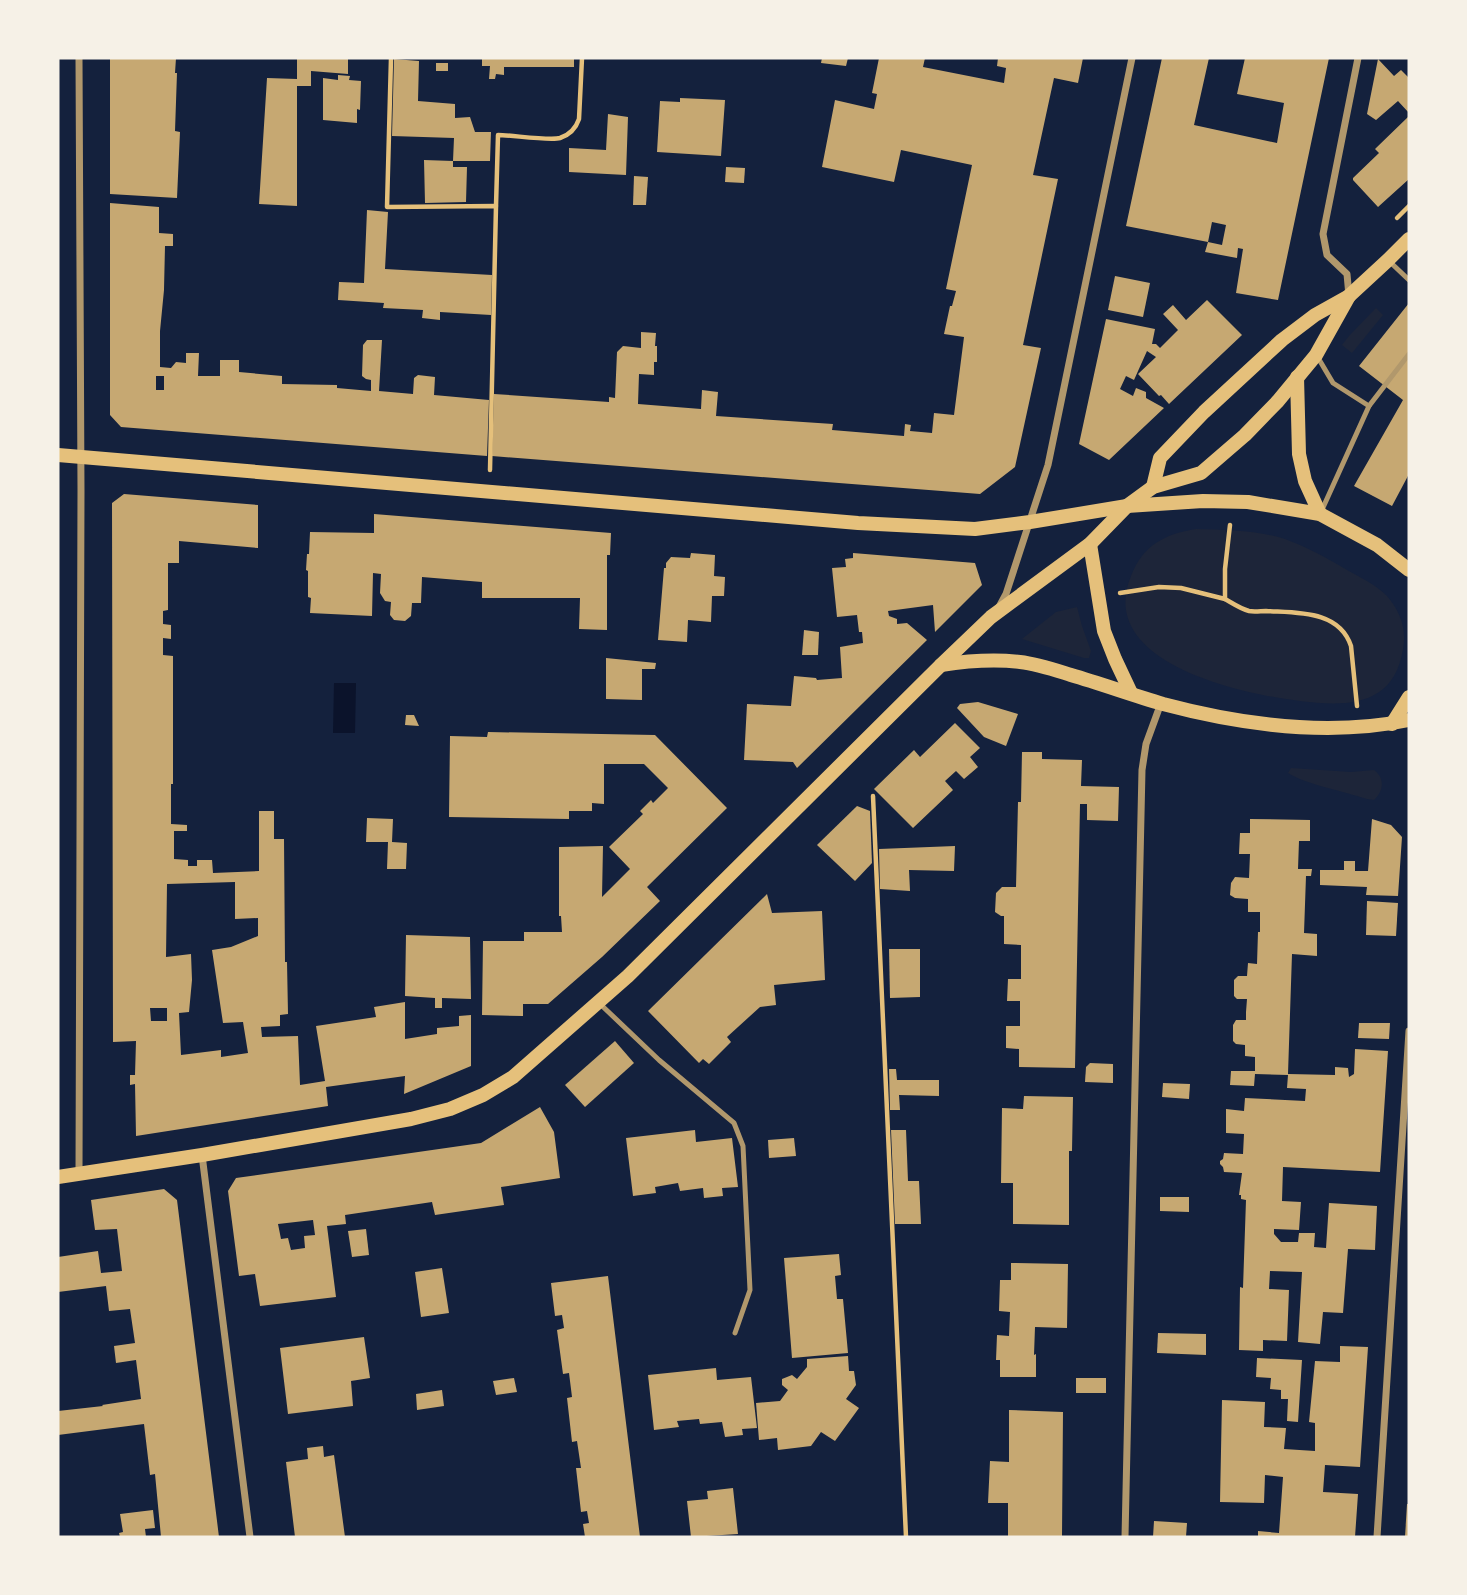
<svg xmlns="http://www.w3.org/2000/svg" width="1467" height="1595" font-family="'Noto Serif',serif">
  <rect width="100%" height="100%" fill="#14213d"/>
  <g fill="#1d2539">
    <polygon points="1376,308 1383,315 1352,353 1342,345 1349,336"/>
    <path d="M1196,529C1225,530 1257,530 1285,539C1307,547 1327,558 1347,570C1360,577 1376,585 1387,596C1400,611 1407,629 1403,649C1394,706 1348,707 1300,701C1242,694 1095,663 1131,576C1143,545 1165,534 1196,529Z"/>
    <polygon points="1077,607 1082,626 1091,651 1089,658 1084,658 1022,639 1056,612"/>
    <path d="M1291,768L1351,772L1374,770C1385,778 1384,791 1374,800L1367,799C1346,792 1305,784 1288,773Z"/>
  </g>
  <polygon fill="#0b132b" points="334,683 356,683 355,733 333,733"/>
  <g fill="#c6a872" fill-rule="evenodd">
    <polygon points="110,58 176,58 175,73 177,73 175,131 180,132 177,198 110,194"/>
    <polygon points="297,58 348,58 348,74 311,71 311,86 297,86 297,206 259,204 267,78 297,79"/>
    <polygon points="482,58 574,58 574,67 504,67 504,75 496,74 495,79 489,79 490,66 482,66"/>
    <polygon points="822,58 848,58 846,66 821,63"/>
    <polygon points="879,58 925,58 923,67 1004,83 1006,68 997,66 998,58 1083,58 1078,83 1054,78 1033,175 1058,179 1023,345 1041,348 1015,467 980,494 492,456 494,394 609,402 609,397 615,398 617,352 623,346 641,348 641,332 656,333 655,346 657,346 657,362 654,362 654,375 639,374 638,404 701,409 702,390 718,392 716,416 833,424 832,430 904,436 905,424 911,425 910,431 932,433 934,413 954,415 964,337 944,334 950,306 952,306 956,291 946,289 972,165 901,150 894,182 822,167 835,100 874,109 877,94 872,93"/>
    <polygon points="1162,58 1209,58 1194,125 1277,143 1284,103 1237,94 1245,58 1329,58 1278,300 1236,293 1243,249 1238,248 1237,258 1205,252 1208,242 1222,245 1226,225 1212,222 1208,242 1126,226"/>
    <polygon points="394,59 419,61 418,101 455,104 455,118 470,117 475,132 491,132 490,161 453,161 453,167 467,167 466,202 425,203 424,160 453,161 454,138 392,136"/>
    <polygon points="1378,59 1394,76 1401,70 1409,78 1409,113 1398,101 1376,120 1367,114"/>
    <rect x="436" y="63" width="12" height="8"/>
    <polygon points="338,75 350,76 349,80 361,81 360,110 357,109 357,123 323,120 323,78 338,80"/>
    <polygon points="680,98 725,100 721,156 657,152 660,101 680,102"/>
    <polygon points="608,114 628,117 626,175 569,172 569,148 606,150"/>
    <polygon points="1409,116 1409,179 1378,207 1353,180 1353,178 1379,153 1375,149"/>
    <polygon points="726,167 745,168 744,183 725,182"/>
    <polygon points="634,176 648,177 646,205 633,205"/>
    <path d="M110,203L159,207V233L173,234V246H165L164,290L160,331V367L171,368L176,362L186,363V353H199L198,376H220V360H239V372L282,376V384L337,385V388L371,391V380L366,379L362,376L363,345L367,340H382L379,391L413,394L414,378L418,375L435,377L434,395L489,400L487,456L121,427L110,415ZM156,376H164V390H156Z"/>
    <polygon points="367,210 388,212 385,269 492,275 491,315 440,312 440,320 422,318 423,310 383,308 384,303 338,300 339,282 364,283"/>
    <polygon points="1115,276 1150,283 1143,317 1108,310"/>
    <polygon points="1207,300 1242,335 1169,404 1161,395 1159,396 1138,374 1156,357 1147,351 1134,380 1126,376 1120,389 1133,396 1136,388 1146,392 1146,398 1164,408 1109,460 1079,444 1106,319 1155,329 1152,344 1156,344 1160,348 1178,330 1163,314 1173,305 1186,320"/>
    <polygon points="1409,303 1409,474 1392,506 1354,486 1403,400 1359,366"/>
    <path d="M124,494L258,505V548L179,541V563H168V610L163,611V624L171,625V639L163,638V655L173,656V784H171V824L187,825V831H174V859L188,860V866H197V860H212L213,873L259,871V811H274V839H284L285,962H287L288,1014L280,1015V1026L261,1027L262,1037L298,1036L300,1085L325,1081L316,1026L376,1017L374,1007L405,1002V1039L437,1034V1028L459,1026V1016L471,1015V1066L404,1094L405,1076L326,1087L328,1106L136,1136L135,1084L130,1085V1075H135L136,1041L113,1042L112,503ZM235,882V919L258,918V936L231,947L212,950L223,1023L243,1022L248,1053L221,1057V1050L181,1055L179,1013L189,1012L192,980L191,954L166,957L167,884ZM150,1008H167V1021H151Z"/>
    <polygon points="374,514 611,533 610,555 607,555 607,630 579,629 580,598 482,598 482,582 422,577 421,603 412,603 411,616 405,621 394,620 390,615 391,602 385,601 380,593 381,574 373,573 372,616 310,613 311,598 308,597 308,571 306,570 307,554 309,554 310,532 374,533"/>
    <polygon points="691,553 715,555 714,576 725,577 724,596 712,596 711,622 688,620 687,642 658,640 664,568 666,568 666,563 671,557 690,558"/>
    <polygon points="853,553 975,563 982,585 935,632 933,605 888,611 889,616 897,619 897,624 907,623 927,640 797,768 793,762 744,760 747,704 791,706 794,676 816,678 817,680 842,678 840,647 863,643 862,632 859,632 857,615 837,617 832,568 846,567 845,559 853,558"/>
    <polygon points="804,630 819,632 818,655 802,655"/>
    <polygon points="606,658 656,663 655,669 642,669 642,700 606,699"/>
    <polygon points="978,702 1018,714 1006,746 984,737 957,708 960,704"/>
    <polygon points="406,715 414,715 419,726 405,725"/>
    <polygon points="955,723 980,748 970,757 978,767 964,779 956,771 945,781 953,790 913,828 874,789 914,750 920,757"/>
    <polygon points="488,732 655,735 727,808 647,887 660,901 602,957 548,1004 523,1004 523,1016 482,1015 483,941 524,941 524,932 562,932 561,916 559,916 559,847 603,846 602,897 630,869 609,847 643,814 640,811 651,800 653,803 668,788 644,764 604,764 604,804 592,803 592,811 569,811 569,819 449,817 450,736 487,737"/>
    <polygon points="1022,752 1042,752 1042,759 1082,760 1081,786 1119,787 1118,821 1087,820 1087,804 1080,804 1075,1068 1019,1067 1019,1049 1006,1048 1006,1026 1020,1026 1020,1001 1007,1001 1008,979 1021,979 1021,945 1004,944 1004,916 1001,916 995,912 996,893 1002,887 1016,887 1018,802 1021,802"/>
    <polygon points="857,806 870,811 872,863 855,881 817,845"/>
    <polygon points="367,818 393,819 392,842 407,843 406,869 387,869 388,842 366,842"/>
    <polygon points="1250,819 1310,820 1310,841 1299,841 1298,869 1312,869 1311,876 1306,876 1304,933 1317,934 1317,956 1292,954 1288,1074 1335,1075 1335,1067 1348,1068 1349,1077 1354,1074 1355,1049 1388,1051 1380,1172 1283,1167 1282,1201 1301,1202 1299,1230 1274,1229 1274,1234 1281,1242 1298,1242 1299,1233 1315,1233 1314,1247 1326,1248 1329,1203 1377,1206 1375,1250 1348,1249 1343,1313 1323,1312 1320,1344 1298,1342 1302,1272 1270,1271 1269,1289 1289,1290 1287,1341 1263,1340 1263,1351 1239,1350 1240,1287 1243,1288 1246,1200 1241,1199 1241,1195 1239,1195 1242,1173 1224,1172 1223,1167 1220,1164 1220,1161 1223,1159 1224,1153 1243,1154 1244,1134 1226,1133 1226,1109 1244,1111 1245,1098 1305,1101 1306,1089 1287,1088 1288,1075 1255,1074 1254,1086 1230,1085 1231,1071 1255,1071 1255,1057 1245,1056 1245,1045 1236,1044 1233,1041 1233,1025 1236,1020 1246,1020 1246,1012 1247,999 1237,999 1234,996 1234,980 1238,976 1247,976 1248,963 1257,964 1258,932 1260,932 1260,912 1248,912 1248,899 1235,898 1230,895 1231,883 1235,877 1249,878 1250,854 1239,854 1240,833 1250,833"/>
    <polygon points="1372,819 1391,825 1402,837 1398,896 1366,895 1367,887 1320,885 1320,870 1344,870 1344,861 1355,861 1355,871 1368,871"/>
    <polygon points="955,846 954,871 909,870 910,891 880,889 879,849"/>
    <polygon points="767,894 772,913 822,911 825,980 774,985 776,1005 760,1007 727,1037 731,1042 709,1064 703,1059 699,1063 648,1011"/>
    <polygon points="1367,901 1398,903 1396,936 1366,935"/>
    <polygon points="406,935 470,937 471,999 442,998 442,1008 435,1008 435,998 405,996"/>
    <polygon points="889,949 920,949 920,997 890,998"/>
    <polygon points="1359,1023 1390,1023 1389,1039 1358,1038"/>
    <polygon points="615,1041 634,1063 585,1107 565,1085"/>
    <polygon points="1090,1063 1113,1064 1113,1083 1085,1082 1086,1067"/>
    <polygon points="889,1069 896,1069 897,1080 939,1080 939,1096 899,1095 900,1110 890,1110"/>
    <polygon points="1163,1083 1190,1084 1189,1099 1162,1097"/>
    <polygon points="1024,1096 1073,1097 1072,1151 1069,1151 1069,1225 1013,1224 1013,1183 1001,1183 1002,1108 1023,1109"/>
    <path d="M540,1107L554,1132L560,1178L501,1187L504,1205L435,1215L432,1202L345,1215L346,1224L327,1226L336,1297L260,1306L255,1274L239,1276L228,1191L236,1178L481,1143ZM313,1220L315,1235L304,1236L305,1248L291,1250L288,1238L281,1239L278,1224Z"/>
    <polygon points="695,1130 696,1142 732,1138 738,1187 722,1188 723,1196 704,1198 703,1188 680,1191 678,1183 655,1187 656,1193 633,1196 626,1138"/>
    <polygon points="891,1130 906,1130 908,1181 919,1181 921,1224 895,1224"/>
    <polygon points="794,1138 796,1156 769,1158 768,1140"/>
    <polygon points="164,1189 177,1200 219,1537 161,1537 155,1474 150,1475 144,1424 58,1435 58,1411 103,1406 102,1405 141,1399 136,1360 116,1363 114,1346 135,1343 130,1309 109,1311 106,1286 58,1292 58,1257 98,1251 101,1273 122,1271 117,1229 95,1230 91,1200"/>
    <polygon points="1160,1197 1189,1197 1189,1212 1160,1211"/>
    <polygon points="366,1229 369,1255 352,1257 348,1231"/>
    <polygon points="839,1254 841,1275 835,1276 837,1299 843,1299 848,1353 792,1358 784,1258"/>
    <polygon points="1011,1263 1068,1264 1067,1328 1035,1327 1034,1355 1036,1354 1036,1377 1000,1377 1000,1360 996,1360 997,1335 1009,1336 1010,1312 999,1311 1000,1280 1011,1280"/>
    <polygon points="442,1268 449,1313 421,1317 415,1272"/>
    <polygon points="608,1276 640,1537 585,1537 583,1524 589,1523 587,1511 581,1512 576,1468 581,1468 577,1441 572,1442 567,1398 572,1397 569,1373 563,1374 557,1330 564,1328 562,1315 555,1316 551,1283"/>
    <polygon points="1158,1333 1206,1334 1206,1355 1157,1353"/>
    <polygon points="364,1337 370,1378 351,1381 353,1406 288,1414 280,1348"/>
    <polygon points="1340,1346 1368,1347 1360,1467 1325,1465 1323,1492 1358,1494 1355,1537 1258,1537 1258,1531 1279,1533 1283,1477 1265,1475 1264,1503 1220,1502 1222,1400 1265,1402 1264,1427 1286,1428 1284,1449 1315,1451 1315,1423 1309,1422 1315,1361 1340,1362"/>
    <polygon points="848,1356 849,1371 854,1371 856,1385 846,1399 859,1408 835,1441 821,1432 811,1446 778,1450 777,1438 759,1440 756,1403 780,1401 788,1390 782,1385 782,1379 792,1375 797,1379 807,1367 807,1359"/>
    <polygon points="1257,1358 1302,1360 1298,1422 1287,1421 1288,1399 1281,1399 1281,1390 1270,1389 1271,1378 1256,1377"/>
    <polygon points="716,1368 717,1380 751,1377 757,1428 742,1429 743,1435 725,1437 722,1422 700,1424 699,1419 677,1421 679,1427 654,1430 648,1375"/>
    <polygon points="514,1378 517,1392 496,1395 493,1381"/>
    <rect x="1076" y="1378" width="30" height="15"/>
    <polygon points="442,1390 444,1406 417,1410 416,1394"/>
    <polygon points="1009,1410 1063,1412 1062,1537 1008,1537 1008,1503 988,1503 990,1461 1009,1462"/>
    <polygon points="323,1446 324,1457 334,1455 345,1537 295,1537 286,1462 308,1459 307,1448"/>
    <polygon points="733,1488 738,1534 691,1537 687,1501 708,1499 707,1491"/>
    <polygon points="1407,1504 1409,1504 1409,1537 1405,1537"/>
    <polygon points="153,1510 155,1528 145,1529 146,1537 120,1537 119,1533 123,1532 120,1514"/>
    <polygon points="1154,1521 1187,1523 1186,1537 1153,1537"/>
  </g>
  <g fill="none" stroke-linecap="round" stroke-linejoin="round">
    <g stroke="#e5c07b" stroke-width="4.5">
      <polyline points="391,58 387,207 496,206 490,470"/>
      <path d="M496,206L498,135C511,135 550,141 560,138C569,135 576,128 579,119L582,58"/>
      <polyline points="1397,218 1409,206"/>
      <path d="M1230,525L1225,569V599C1232,603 1241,609 1249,611C1254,612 1261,611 1266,611C1297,613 1339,610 1351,646L1357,706"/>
      <polyline points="1120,593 1159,587 1181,588 1225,599"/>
      <polyline points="873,796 906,1537"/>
    </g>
    <g stroke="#b1986c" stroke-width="5">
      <polyline points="1389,261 1409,280"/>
      <polyline points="1317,356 1333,383 1369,406"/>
      <polyline points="1321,512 1369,406 1409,354"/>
      <polyline points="598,1002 659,1060 734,1123 743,1146 750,1290 735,1333"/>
    </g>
    <g stroke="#b1986c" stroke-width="7">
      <polyline points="1349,296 1347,274 1327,255 1323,234 1358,58"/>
      <polyline points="999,607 1006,594 1048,465 1132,58"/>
      <polyline points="202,1155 250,1537"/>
      <polyline points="79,1174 81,490 79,58"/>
      <polyline points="1125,1537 1142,770 1146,744 1161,703"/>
      <polyline points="1377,1537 1409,1031"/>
    </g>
    <g stroke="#e5c07b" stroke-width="14">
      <polyline points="1297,377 1299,454 1305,481 1320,514"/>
      <polyline points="58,455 858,523 975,529 1030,522 1127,506 1203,501 1248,502 1320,514 1377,545 1409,570"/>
      <polyline points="1153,487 1160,458 1204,412 1282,340 1315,315 1349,296 1388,260 1409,239"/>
      <polyline points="1090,544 1104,631 1115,659 1131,693"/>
      <path d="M941,665C967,661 993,659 1020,662C1038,664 1055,670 1071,675C1102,684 1132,695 1163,704C1242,725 1328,737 1409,720"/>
      <polyline points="1392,724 1409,697"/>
      <polyline points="58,1177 202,1155 411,1119 450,1109 483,1095 513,1077 628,976 941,665 991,617 1090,544 1127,506 1153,487 1201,473 1245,435 1278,401 1316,355 1349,296"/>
    </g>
  </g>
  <rect width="1467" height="1595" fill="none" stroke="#f6f1e7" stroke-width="119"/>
</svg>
